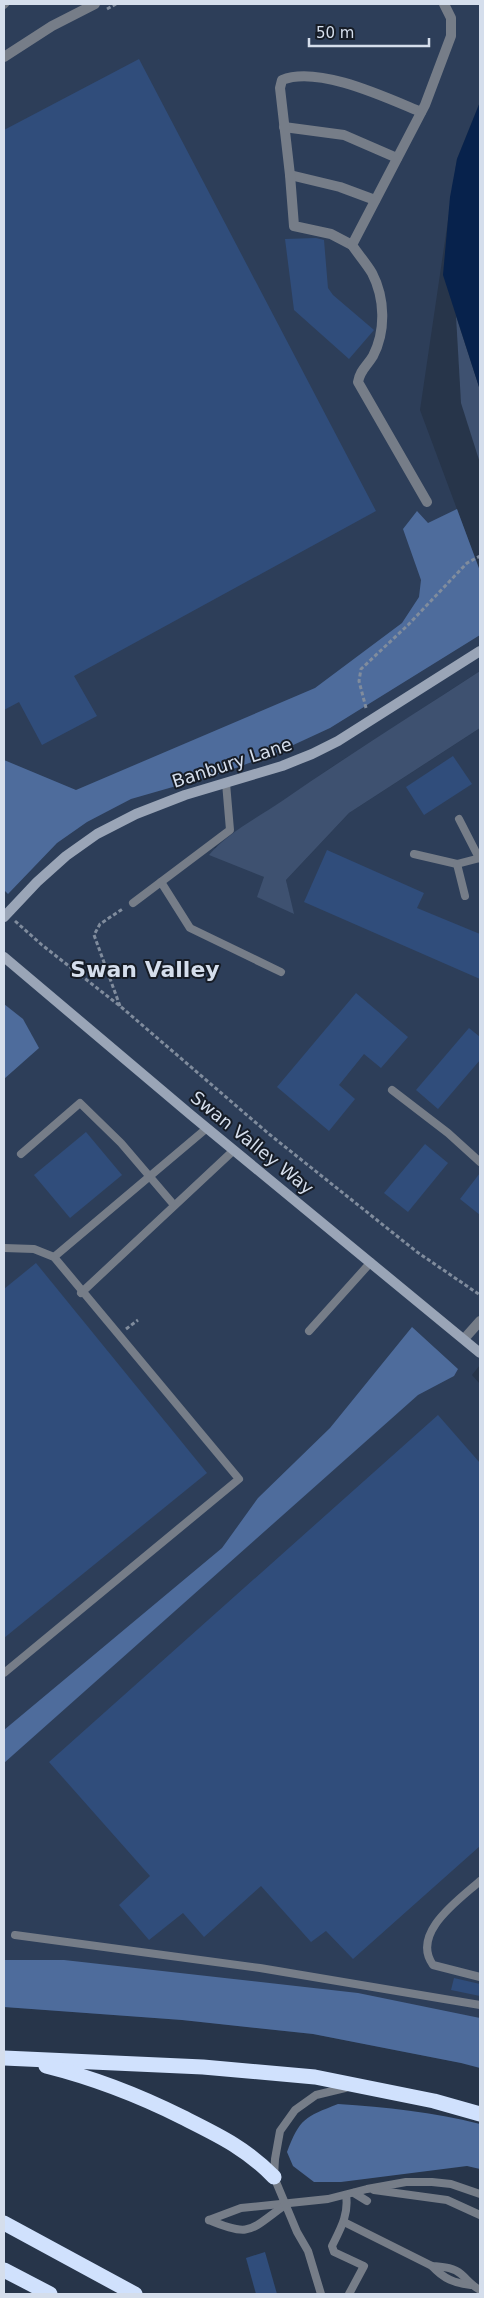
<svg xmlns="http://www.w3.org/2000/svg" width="484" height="2298" font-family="'DejaVu Sans',sans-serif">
  <rect width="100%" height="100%" fill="#27354a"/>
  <polygon fill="#2d3e59" points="4,4 480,4 480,102 457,159 420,410 480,571 480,671 332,767 214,848 264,877 293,914 286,880 349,813 480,728 480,1365 472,1375 480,1384 480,2054 461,2063 313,2034 182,2020 4,2007"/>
  <g fill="#3e5170">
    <polygon points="456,316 480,390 480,463 461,403"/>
    <path d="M480,671V728L349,813L286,880L294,914L257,897L264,877L209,855C226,834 260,816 282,801C347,756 414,714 480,671Z"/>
  </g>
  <g fill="#4e6c9c">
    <polygon points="457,509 480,571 480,635 330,728 276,753 225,772 131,799 87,822 57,843 8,894 4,890 4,760 76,790 315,688 402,623 419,597 421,580 403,529 417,511 428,523"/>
    <polygon points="4,1004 23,1019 39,1048 4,1079"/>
    <polygon points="412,1327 458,1369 454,1376 418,1395 4,1763 4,1730 222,1548 258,1498 330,1428"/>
    <polygon points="4,1960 64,1960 358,1993 480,2018 480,2068 461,2063 313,2034 182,2020 4,2007"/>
    <path d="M338,2104C386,2107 433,2112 480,2124V2169L467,2166L341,2182H314L293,2166L287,2152C300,2118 305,2117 338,2104Z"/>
  </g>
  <polygon fill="#07224c" points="480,102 480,390 443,275 450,197 457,159"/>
  <g fill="#304d7b">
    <polygon points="139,59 376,511 74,676 97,716 42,745 19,702 4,710 4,130"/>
    <polygon points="316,238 324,240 328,288 333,295 374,330 349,359 294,310 285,239"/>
    <polygon points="453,756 472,784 424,815 406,787"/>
    <polygon points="327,850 424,893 417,908 480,934 480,979 304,902"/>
    <polygon points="356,993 408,1037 381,1068 364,1054 339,1085 355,1099 329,1131 277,1087"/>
    <polygon points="469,1028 480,1037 480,1060 438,1109 416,1090"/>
    <polygon points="86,1132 122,1175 70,1218 34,1175"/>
    <polygon points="425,1144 448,1163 408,1212 384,1193"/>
    <polygon points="480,1173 480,1215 460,1199"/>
    <polygon points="36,1263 207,1473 4,1638 4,1289"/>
    <polygon points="438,1415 480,1463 480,1846 353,1959 326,1931 311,1942 261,1886 204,1937 183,1913 149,1940 119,1905 150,1876 49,1762"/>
    <polygon points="454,1978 480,1984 480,1996 451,1990"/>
    <polygon points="265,2252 277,2294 256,2294 246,2258"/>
  </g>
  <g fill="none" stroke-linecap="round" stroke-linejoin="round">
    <g stroke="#808c9d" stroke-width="3" stroke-dasharray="4 2.5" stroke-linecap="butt">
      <polyline points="107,9 116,4"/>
      <polyline points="366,708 359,681 361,669 408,625 467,563 480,556"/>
      <polyline points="15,921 42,945 120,1006 269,1134 417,1252 480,1295"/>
      <polyline points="120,1006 94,935 100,924 124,908"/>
      <polyline points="126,1329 138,1320"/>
    </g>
    <g stroke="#767d88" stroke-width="8">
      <polyline points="4,5 5,4"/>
      <polyline points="459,819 479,858"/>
      <polyline points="414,854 457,864 480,858"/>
      <polyline points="457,864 465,896"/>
      <polyline points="161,882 190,928 281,972"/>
      <polyline points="133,903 230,830 226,783"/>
      <polyline points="392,1090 448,1133 480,1162"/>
      <polyline points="21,1154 80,1103 121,1143 174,1205"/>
      <polyline points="4,1248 34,1249 54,1257 239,1479 4,1673"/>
      <polyline points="54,1257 207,1128"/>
      <polyline points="81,1293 234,1150"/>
      <polyline points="309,1331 371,1262"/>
      <path d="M480,1881C460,1899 410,1933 433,1965L480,1977"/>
      <polyline points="15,1935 260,1968 480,2005"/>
      <polyline points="374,2190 447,2200 480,2215"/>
      <polyline points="354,2193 367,2201"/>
      <path d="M346,2195C349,2214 341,2228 332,2246L334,2252L364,2266L349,2294"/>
      <polyline points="209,2220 241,2208 328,2199 367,2189 406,2182 432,2182 451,2184 480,2194"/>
      <path d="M209,2220C251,2238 250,2230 285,2205"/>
      <path d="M344,2222L432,2266C442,2267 453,2267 461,2274C468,2280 471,2285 480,2290"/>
      <path d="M432,2266C444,2279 454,2283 471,2285"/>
      <polyline points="321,2294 308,2251 297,2232 274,2177 275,2159 280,2131 295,2110 316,2095 345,2088"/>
    </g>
    <g stroke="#767d88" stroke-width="10">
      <polyline points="4,57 52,26 95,4"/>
      <polyline points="284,127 344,135 397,158"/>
      <polyline points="290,175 340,187 375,200"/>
      <path d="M352,245L331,234L294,226L290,175L280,88L282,80C318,65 387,98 421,112"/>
      <path d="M427,502L358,382C360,370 367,366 373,356C386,331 385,298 372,273C366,263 358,254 352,245L425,105L451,36V18L444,4"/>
      <polyline points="464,1339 480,1321"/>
    </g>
    <g stroke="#9aa5b7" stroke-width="10">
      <polyline points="4,917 37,882 66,856 97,834 136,814 185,795 282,766 312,754 338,741 480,651"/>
      <polyline points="4,957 191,1115 480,1353"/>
    </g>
    <g stroke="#d0e1fd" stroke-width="15">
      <polyline points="4,2058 203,2067 315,2077 434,2101 480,2114"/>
      <path d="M46,2066C94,2078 138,2095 182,2117C218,2135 246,2148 274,2177"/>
      <polyline points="4,2223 135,2294"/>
      <polyline points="4,2270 50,2294"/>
    </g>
  </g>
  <g text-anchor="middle" stroke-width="4" stroke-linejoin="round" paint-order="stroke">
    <g font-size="18" fill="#d5deec" stroke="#161c26">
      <text transform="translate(232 763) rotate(-18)" y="6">Banbury Lane</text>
      <text transform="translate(252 1143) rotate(39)" y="6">Swan Valley Way</text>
    </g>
    <g font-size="22" font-weight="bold" fill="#d5deec" stroke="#161c26">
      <text x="145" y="977">Swan Valley</text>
    </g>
  </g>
  <rect width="484" height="2298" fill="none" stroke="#d5deec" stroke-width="10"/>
  <path d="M309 38v8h120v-8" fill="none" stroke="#d5deec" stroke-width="2.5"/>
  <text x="316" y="38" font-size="15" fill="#d5deec" stroke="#161c26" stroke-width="4" paint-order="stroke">50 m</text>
</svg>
